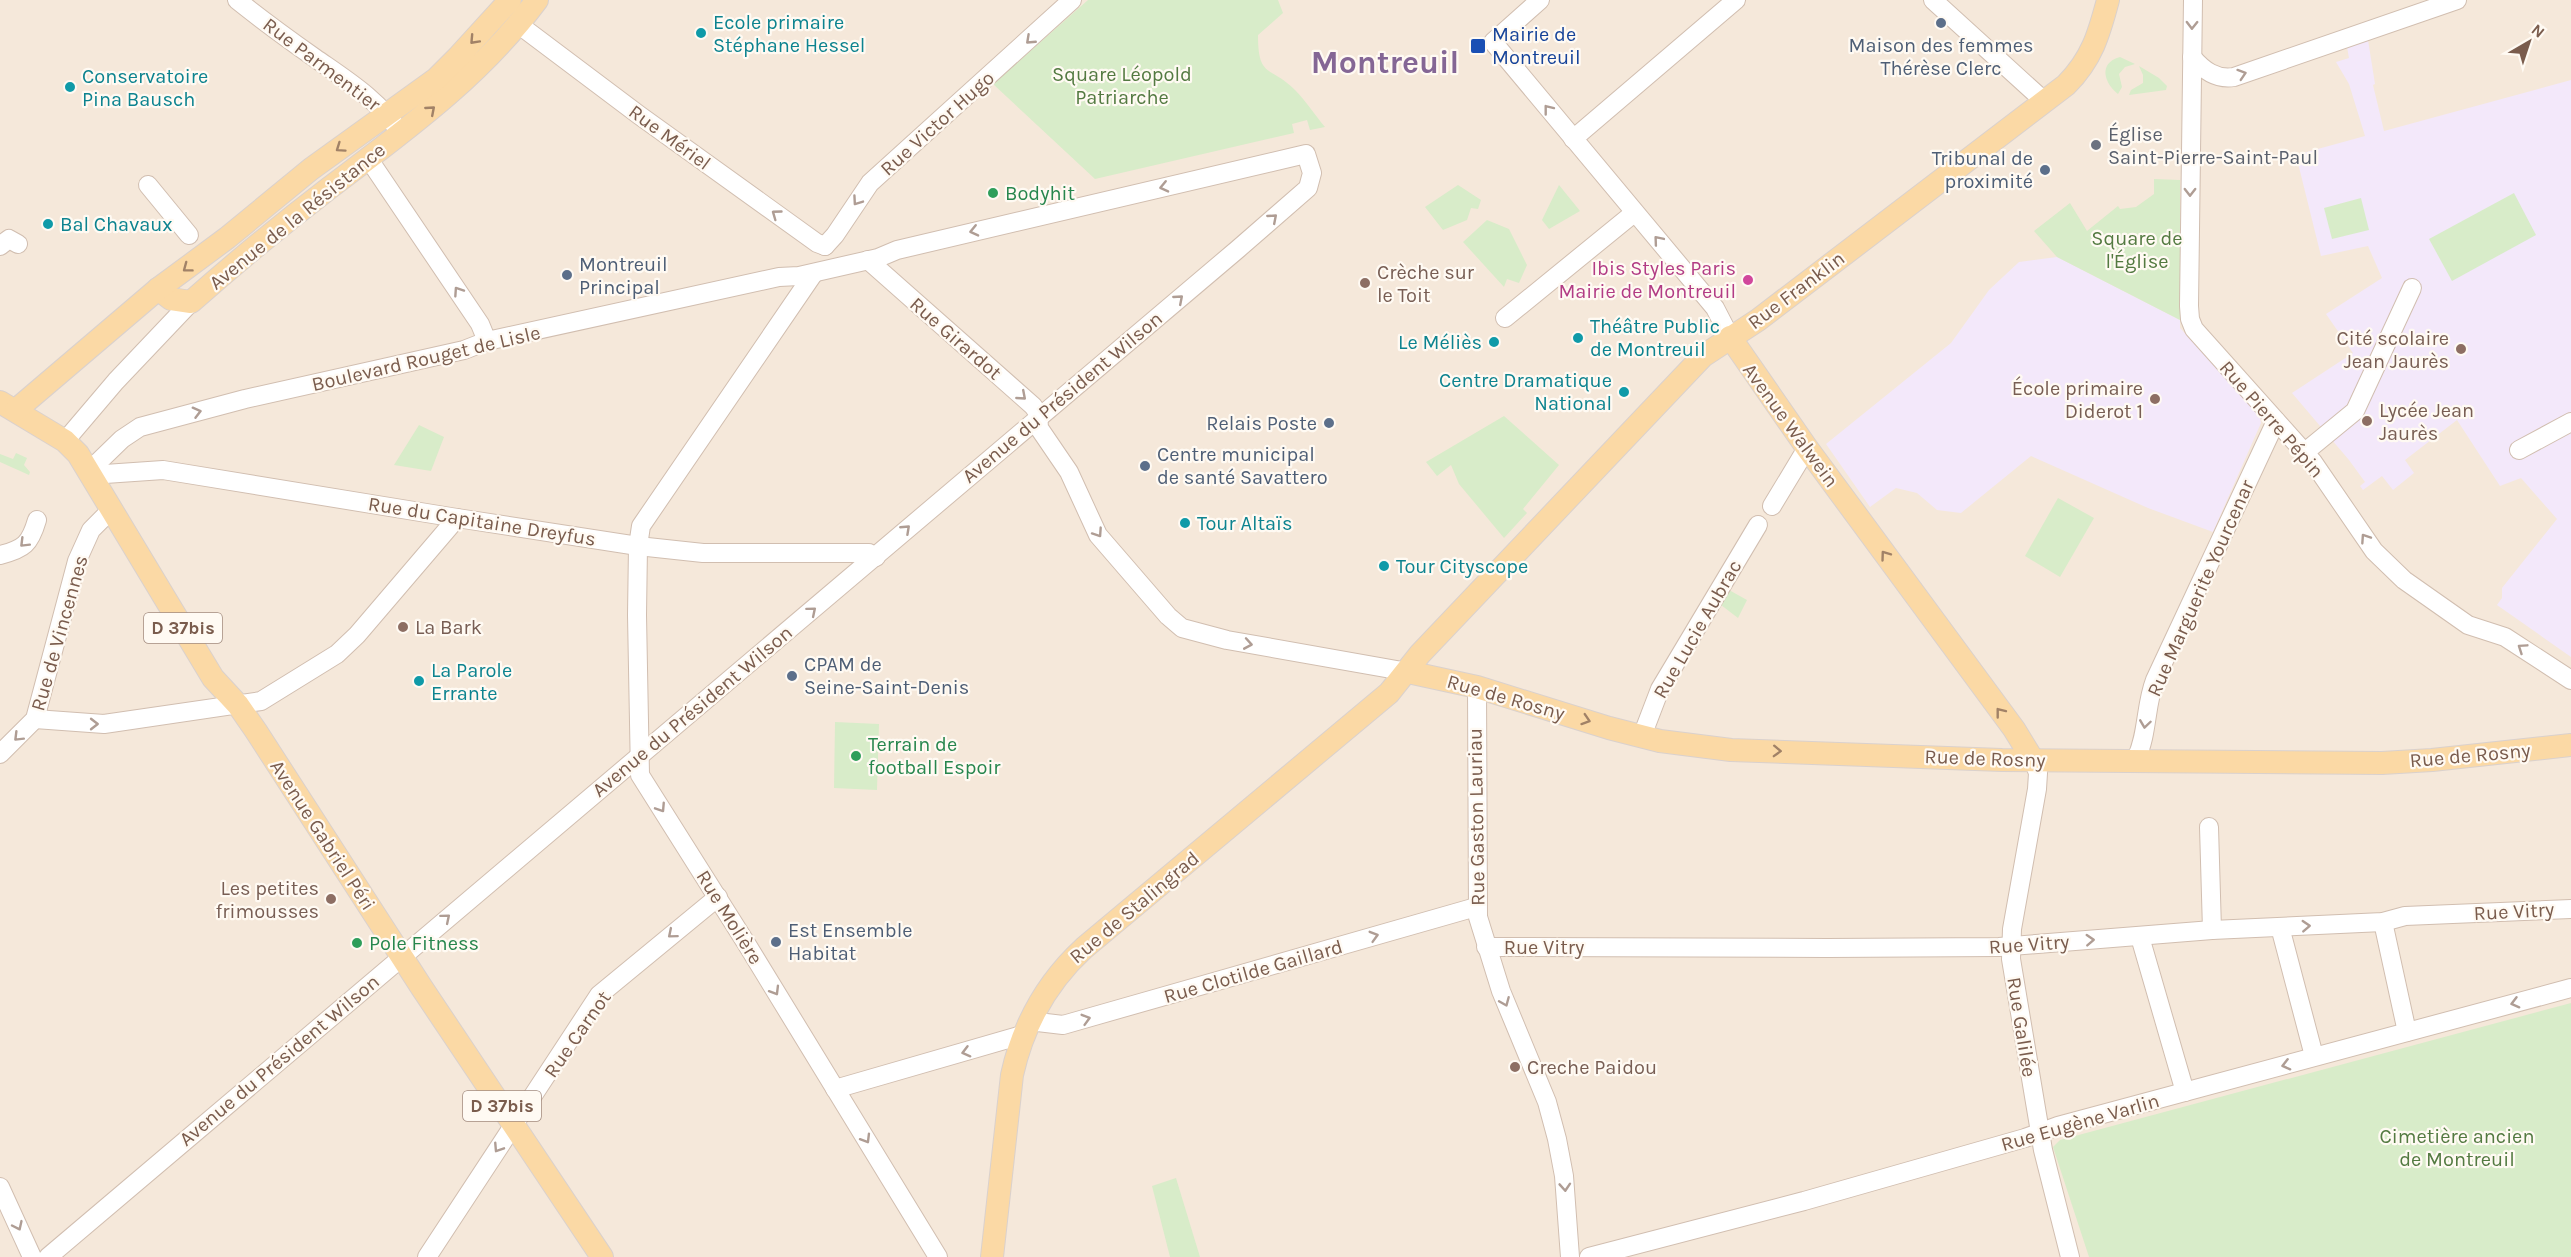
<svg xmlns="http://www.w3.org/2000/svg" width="2571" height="1257" font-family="Karla,sans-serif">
  <rect width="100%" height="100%" fill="#fdf6ec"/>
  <rect fill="#f5e8da" x="0" y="0" width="2571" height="1257"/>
  <g fill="#f3e8fa">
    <polygon points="2368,40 2375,84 2373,85 2384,131 2571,80 2571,657 2497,605 2502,598 2502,588 2557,519 2521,478 2500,486 2457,420 2405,460 2414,473 2393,490 2382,476 2363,490 2360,486 2365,482 2349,460 2292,393 2353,353 2326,314 2382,278 2368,246 2321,256 2296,155 2365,136 2349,84 2336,62 2349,58 2347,47"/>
    <polygon points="2057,257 2180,320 2180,328 2259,413 2261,423 2213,532 2148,508 2031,456 1961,513 1937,510 1917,493 1896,488 1870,507 1826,444 1951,343 1989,290 2019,262"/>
  </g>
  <g fill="#d8ecc9">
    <path d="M1088,0H1278L1283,13L1258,35C1258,79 1270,65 1295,90C1306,101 1315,115 1325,127L1310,130L1307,120L1292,124L1294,133L1095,179L993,84Z"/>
    <path d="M2120,57L2135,64L2125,67L2119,74L2122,87L2118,94C2104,83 2098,63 2120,57Z"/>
    <polygon points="2139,66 2159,78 2167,86 2166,90 2129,95 2131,90 2143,83 2143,75"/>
    <polygon points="2154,179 2180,180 2180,320 2057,257 2034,231 2070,203 2087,231 2118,206 2120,209 2136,207 2154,194"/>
    <polygon points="1458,185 1481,200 1478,209 1471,208 1467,220 1443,230 1425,207"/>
    <polygon points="1559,185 1580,211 1549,229 1542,220"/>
    <polygon points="2514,193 2536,235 2452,281 2429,239"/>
    <polygon points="2361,198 2369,230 2332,239 2324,208"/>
    <polygon points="1487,220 1509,229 1527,265 1519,283 1507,279 1504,287 1463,242"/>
    <polygon points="1504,416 1559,465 1523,509 1527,513 1504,538 1459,484 1451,465 1437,476 1426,462"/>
    <polygon points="419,425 444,437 431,471 394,465"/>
    <polygon points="16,453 27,458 24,465 30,472 29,475 0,462 0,454 13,459"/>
    <polygon points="2058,498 2094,518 2060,577 2025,556"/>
    <polygon points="1729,590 1747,600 1738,618 1721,605"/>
    <polygon points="835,722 879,724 877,790 834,788"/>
    <polygon points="2571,1003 2571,1257 2089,1257 2053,1147 2060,1140"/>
    <polygon points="1176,1178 1200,1257 1170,1257 1152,1186"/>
  </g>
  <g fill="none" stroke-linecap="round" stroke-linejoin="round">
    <defs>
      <g id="minor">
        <path d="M237,0C262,20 288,39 315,58C348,81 379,100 401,134"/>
        <polyline points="1540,0 1493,42 1715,308 1730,337"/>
        <polyline points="1933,0 2044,101"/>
        <polyline points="2193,0 2189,306 2190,319 2194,329 2313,462 2374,551 2404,580 2468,625 2505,637 2571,680"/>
        <polyline points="518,24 639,115 817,243 825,246"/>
        <path d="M2192,57C2203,70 2216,80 2234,77L2457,0"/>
        <polyline points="1573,139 1736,0"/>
        <polyline points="368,158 480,324 487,341"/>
        <polyline points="148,185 189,235"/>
        <polyline points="0,246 9,239 18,244"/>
        <polyline points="825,246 835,235 870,183 1072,0"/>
        <polyline points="868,260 1033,406 1038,413 1039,428 1069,472 1098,535 1168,616 1182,628 1227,640 1408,672"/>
        <polyline points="814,273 641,526 638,546 637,615 640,775 746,943 938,1257"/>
        <polyline points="1505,318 1634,213"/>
        <polyline points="65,441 116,381 191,302"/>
        <polyline points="2519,450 2571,422"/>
        <polyline points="2305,452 2355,411 2412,288"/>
        <polyline points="89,471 105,474 163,470 457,518 638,546 703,553 869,553 876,557"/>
        <polyline points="1772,506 1807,448"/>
        <path d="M0,555C24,549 30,544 37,520"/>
        <polyline points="1477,687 1478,917 1501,991 1547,1102 1557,1139 1564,1176 1570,1257"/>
        <polyline points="35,719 104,724 261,701 337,654 357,635 457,518"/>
        <polyline points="1642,736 1660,689 1758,525"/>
        <polyline points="0,754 35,719 77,561 91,530 112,509"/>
        <path d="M2136,759C2148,734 2145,706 2155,680L2276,421"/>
        <polyline points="2033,760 2038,773 2037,789 2012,929 2011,959 2043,1150 2070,1257"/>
        <polyline points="2209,827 2212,930"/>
        <polyline points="2383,922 2407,1032"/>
        <polyline points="2280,927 2314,1056"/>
        <polyline points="2140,937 2185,1092"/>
        <polyline points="1486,947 1827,948 1999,947 2212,930 2383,922 2405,916 2571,909"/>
        <polyline points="1029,1021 1063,1025 1476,907"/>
        <polyline points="835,1089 1022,1035"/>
        <polyline points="0,1187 32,1257"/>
        <polyline points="48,1257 1238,249 1308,188 1312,173 1306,154 897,250 878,258 799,276 779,277 487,341 464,350 245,399 140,427 122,439 89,471"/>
        <polyline points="427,1257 599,995 718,897"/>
        <polyline points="1589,1257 1804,1201 2025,1138 2058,1126 2571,988"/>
      </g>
      <g id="major">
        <path d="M158,289L171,299L191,302C235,263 281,225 328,189C403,132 480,77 537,0"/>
        <polyline points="1730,337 1807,448 2014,729 2033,760"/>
        <polyline points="0,402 65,441 78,454 213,678 238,705 256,731 422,988 602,1257"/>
        <polyline points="16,410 158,289 227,238 311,169 436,79 458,57 510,0"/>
        <polyline points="1408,672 1477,687 1609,728 1660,741 1731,750 2002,760 2382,763 2432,760 2571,745"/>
        <path d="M992,1257L1012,1075C1023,1025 1046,983 1084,948L1389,693L1420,654L1703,356L1758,320L2066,85C2092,59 2099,34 2108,0"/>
      </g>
    </defs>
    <use href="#minor" stroke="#d1beb0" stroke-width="20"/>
    <use href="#major" stroke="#dad1cd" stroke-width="24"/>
    <use href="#minor" stroke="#fff" stroke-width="18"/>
    <use href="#major" stroke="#fbd9a5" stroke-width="22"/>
  </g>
  <defs><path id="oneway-chevron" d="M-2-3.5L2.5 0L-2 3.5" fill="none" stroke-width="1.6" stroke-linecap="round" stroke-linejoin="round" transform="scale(1.5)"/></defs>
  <g stroke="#af9d94">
    <use href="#oneway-chevron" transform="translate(2192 25) rotate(91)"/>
    <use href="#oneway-chevron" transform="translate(1030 40) rotate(137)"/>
    <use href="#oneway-chevron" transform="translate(2242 74) rotate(-18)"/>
    <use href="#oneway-chevron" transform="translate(1548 109) rotate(-128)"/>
    <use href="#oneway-chevron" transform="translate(1164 187) rotate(167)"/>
    <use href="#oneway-chevron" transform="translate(2190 192) rotate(90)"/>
    <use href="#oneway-chevron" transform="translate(857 201) rotate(125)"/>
    <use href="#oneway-chevron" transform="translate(776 214) rotate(-144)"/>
    <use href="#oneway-chevron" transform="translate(1273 218) rotate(-41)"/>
    <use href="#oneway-chevron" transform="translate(974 231) rotate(167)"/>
    <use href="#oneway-chevron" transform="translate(1658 240) rotate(-130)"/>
    <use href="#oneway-chevron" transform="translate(458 291) rotate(-124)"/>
    <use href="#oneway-chevron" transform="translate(1179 299) rotate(-41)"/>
    <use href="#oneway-chevron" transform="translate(1022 396) rotate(41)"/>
    <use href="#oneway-chevron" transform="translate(197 412) rotate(-15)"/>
    <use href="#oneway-chevron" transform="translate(906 529) rotate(-43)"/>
    <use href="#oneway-chevron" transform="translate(1098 533) rotate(56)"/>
    <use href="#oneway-chevron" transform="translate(2365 538) rotate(-124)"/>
    <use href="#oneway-chevron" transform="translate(24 543) rotate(135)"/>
    <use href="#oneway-chevron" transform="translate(812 611) rotate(-40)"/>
    <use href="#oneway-chevron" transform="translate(1248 644) rotate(10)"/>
    <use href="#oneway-chevron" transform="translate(2522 648) rotate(-146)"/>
    <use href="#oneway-chevron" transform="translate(94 724)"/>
    <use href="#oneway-chevron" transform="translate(2145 724) rotate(98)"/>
    <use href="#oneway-chevron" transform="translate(18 737) rotate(135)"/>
    <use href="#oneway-chevron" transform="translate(661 808) rotate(57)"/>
    <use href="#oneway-chevron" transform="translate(446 918) rotate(-40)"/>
    <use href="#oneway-chevron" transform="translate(2306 926) rotate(-3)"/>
    <use href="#oneway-chevron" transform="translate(672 934) rotate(140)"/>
    <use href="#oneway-chevron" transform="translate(1374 936) rotate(-16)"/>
    <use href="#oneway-chevron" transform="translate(2090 940) rotate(-3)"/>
    <use href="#oneway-chevron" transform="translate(775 991) rotate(59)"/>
    <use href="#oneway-chevron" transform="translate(1505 1002) rotate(67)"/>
    <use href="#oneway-chevron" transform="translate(2515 1003) rotate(165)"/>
    <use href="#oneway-chevron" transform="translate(1086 1019) rotate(-16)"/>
    <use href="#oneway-chevron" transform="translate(966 1052) rotate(165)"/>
    <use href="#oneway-chevron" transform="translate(2286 1065) rotate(166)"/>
    <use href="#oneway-chevron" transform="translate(866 1139) rotate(59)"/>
    <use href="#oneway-chevron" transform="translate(498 1148) rotate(123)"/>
    <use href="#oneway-chevron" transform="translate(1565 1187) rotate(86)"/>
    <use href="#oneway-chevron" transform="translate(18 1226) rotate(65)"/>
  </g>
  <g stroke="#a18267">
    <use href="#oneway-chevron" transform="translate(474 40) rotate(133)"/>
    <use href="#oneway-chevron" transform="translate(431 110) rotate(-41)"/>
    <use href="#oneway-chevron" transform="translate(340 148) rotate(145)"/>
    <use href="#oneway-chevron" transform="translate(187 268) rotate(143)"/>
    <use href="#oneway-chevron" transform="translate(1885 555) rotate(-126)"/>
    <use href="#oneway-chevron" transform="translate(2000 712) rotate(-128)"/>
    <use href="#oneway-chevron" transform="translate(1586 720) rotate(18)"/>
    <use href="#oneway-chevron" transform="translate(1777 751) rotate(2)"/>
  </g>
  <g fill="#5c6f8a" stroke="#fffaf3" stroke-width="2">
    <circle cx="1941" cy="23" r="6"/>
    <circle cx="2045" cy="170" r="6"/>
    <circle cx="567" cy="275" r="6"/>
    <circle cx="1329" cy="423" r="6"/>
    <circle cx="1145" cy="466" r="6"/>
    <circle cx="792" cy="676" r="6"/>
    <circle cx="776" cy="942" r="6"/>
  </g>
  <g fill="#0f9aa8" stroke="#fffaf3" stroke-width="2">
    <circle cx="701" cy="33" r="6"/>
    <circle cx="70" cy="87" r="6"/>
    <circle cx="48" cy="224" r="6"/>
    <circle cx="1578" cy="338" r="6"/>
    <circle cx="1494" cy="342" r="6"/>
    <circle cx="1624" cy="392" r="6"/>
    <circle cx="1185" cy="523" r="6"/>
    <circle cx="1384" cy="566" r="6"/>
    <circle cx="419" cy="681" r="6"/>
  </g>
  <rect fill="#1a4fb4" stroke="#fffaf3" stroke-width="2" x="1470" y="38" width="16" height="16" rx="3"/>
  <circle fill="#6b7280" stroke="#fffaf3" stroke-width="2" cx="2096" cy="145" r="6"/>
  <g fill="#2e9e5b" stroke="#fffaf3" stroke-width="2">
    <circle cx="993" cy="193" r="6"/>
    <circle cx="856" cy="756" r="6"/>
    <circle cx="357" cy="943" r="6"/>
  </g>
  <circle fill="#d1479c" stroke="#fffaf3" stroke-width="2" cx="1748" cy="280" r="6"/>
  <g fill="#8d6e63" stroke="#fffaf3" stroke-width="2">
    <circle cx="1365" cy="283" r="6"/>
    <circle cx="2461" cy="349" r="6"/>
    <circle cx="2155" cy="399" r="6"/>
    <circle cx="2367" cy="421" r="6"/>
    <circle cx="403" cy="627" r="6"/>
    <circle cx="331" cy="899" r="6"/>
    <circle cx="1515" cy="1067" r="6"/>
  </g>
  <g text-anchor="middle" stroke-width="4.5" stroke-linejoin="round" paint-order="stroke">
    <g fill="#fffaf3" stroke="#a28b7f" stroke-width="1.5">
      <rect x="144" y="613" width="78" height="30" rx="4.5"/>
      <rect x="463" y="1091" width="78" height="30" rx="4.5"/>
    </g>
    <g font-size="18" font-weight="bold" fill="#7a5c4d">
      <text x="183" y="634">D 37bis</text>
      <text x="502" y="1112">D 37bis</text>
    </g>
    <g font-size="20" fill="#0d838f" stroke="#fffaf3" text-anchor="start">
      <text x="713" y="29">Ecole primaire<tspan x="713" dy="23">Stéphane Hessel</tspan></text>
      <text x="82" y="83">Conservatoire<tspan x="82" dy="23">Pina Bausch</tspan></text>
      <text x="60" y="231">Bal Chavaux</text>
      <text x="1590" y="333">Théâtre Public<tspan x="1590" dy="23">de Montreuil</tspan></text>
      <text x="1482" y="349" text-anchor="end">Le Méliès</text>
      <text x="1612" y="387" text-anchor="end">Centre Dramatique<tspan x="1612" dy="23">National</tspan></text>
      <text x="1197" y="530">Tour Altaïs</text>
      <text x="1396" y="573">Tour Cityscope</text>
      <text x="431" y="677">La Parole<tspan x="431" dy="23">Errante</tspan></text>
    </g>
    <g font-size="20" fill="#164399" stroke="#fffaf3" text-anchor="start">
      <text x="1492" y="41">Mairie de<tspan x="1492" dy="23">Montreuil</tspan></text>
    </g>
    <g font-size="20" fill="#4e5e75" stroke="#fffaf3" text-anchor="start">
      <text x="1941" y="52" text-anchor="middle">Maison des femmes<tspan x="1941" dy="23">Thérèse Clerc</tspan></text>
      <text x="2033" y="165" text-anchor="end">Tribunal de<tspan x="2033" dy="23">proximité</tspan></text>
      <text x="579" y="271">Montreuil<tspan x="579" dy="23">Principal</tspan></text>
      <text x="1317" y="430" text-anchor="end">Relais Poste</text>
      <text x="1157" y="461">Centre municipal<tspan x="1157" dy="23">de santé Savattero</tspan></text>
      <text x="804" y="671">CPAM de<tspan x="804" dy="23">Seine-Saint-Denis</tspan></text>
      <text x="788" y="937">Est Ensemble<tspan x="788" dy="23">Habitat</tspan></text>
    </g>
    <g font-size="20" fill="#7a5c4d" stroke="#fffaf3">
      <text transform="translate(322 64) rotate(37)" y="7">Rue Parmentier</text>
      <text transform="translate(937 123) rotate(-42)" y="7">Rue Victor Hugo</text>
      <text transform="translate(670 137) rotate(36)" y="7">Rue Mériel</text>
      <text transform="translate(297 216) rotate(-39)" y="7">Avenue de la Résistance</text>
      <text transform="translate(1796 290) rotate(-37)" y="7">Rue Franklin</text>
      <text transform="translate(956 338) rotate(41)" y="7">Rue Girardot</text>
      <text transform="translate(426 358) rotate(-13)" y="7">Boulevard Rouget de Lisle</text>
      <text transform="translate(1062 397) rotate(-40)" y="7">Avenue du Président Wilson</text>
      <text transform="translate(2272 419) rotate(49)" y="7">Rue Pierre Pépin</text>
      <text transform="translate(1791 425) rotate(54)" y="7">Avenue Walwein</text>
      <text transform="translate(482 521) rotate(9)" y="7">Rue du Capitaine Dreyfus</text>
      <text transform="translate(2200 588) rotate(-66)" y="7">Rue Marguerite Yourcenar</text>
      <text transform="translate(1697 629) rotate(-60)" y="7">Rue Lucie Aubrac</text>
      <text transform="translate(59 633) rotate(-74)" y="7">Rue de Vincennes</text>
      <text transform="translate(1506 697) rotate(16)" y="7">Rue de Rosny</text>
      <text transform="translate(692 711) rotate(-40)" y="7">Avenue du Président Wilson</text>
      <text transform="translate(2470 755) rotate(-5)" y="7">Rue de Rosny</text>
      <text transform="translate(1985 758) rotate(2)" y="7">Rue de Rosny</text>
      <text transform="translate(1476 817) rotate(-91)" y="7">Rue Gaston Lauriau</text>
      <text transform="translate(323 835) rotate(57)" y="7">Avenue Gabriel Péri</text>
      <text transform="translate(1134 907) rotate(-40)" y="7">Rue de Stalingrad</text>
      <text transform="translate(2514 911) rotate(-3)" y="7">Rue Vitry</text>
      <text transform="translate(730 917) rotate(58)" y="7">Rue Molière</text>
      <text transform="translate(2029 944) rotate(-4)" y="7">Rue Vitry</text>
      <text x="1544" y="954">Rue Vitry</text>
      <text transform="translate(1253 971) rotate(-16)" y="7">Rue Clotilde Gaillard</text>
      <text transform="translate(2022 1027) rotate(81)" y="7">Rue Galilée</text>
      <text transform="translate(577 1034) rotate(-55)" y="7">Rue Carnot</text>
      <text transform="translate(279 1060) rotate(-40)" y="7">Avenue du Président Wilson</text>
      <text transform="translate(2080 1122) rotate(-16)" y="7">Rue Eugène Varlin</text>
    </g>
    <g font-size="20" fill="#537a41" stroke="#fffaf3">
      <text x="1122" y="81">Square Léopold<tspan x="1122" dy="23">Patriarche</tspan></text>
      <text x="2137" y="245">Square de<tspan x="2137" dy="23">l'Église</tspan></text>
      <text x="2457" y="1143">Cimetière ancien<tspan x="2457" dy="23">de Montreuil</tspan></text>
    </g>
    <g font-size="20" fill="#5b616d" stroke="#fffaf3" text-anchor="start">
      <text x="2108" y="141">Église<tspan x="2108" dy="23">Saint-Pierre-Saint-Paul</tspan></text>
    </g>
    <g font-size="20" fill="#27864d" stroke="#fffaf3" text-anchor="start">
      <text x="1005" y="200">Bodyhit</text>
      <text x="868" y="751">Terrain de<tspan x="868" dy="23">football Espoir</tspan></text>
      <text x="369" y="950">Pole Fitness</text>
    </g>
    <g font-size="20" fill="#b23c85" stroke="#fffaf3" text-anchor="end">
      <text x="1736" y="275">Ibis Styles Paris<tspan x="1736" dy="23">Mairie de Montreuil</tspan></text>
    </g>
    <g font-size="20" fill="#785e54" stroke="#fffaf3" text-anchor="start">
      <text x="1377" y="279">Crèche sur<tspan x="1377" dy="23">le Toit</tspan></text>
      <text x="2449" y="345" text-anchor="end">Cité scolaire<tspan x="2449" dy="23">Jean Jaurès</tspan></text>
      <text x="2143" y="395" text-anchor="end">École primaire<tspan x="2143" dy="23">Diderot 1</tspan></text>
      <text x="2379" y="417">Lycée Jean<tspan x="2379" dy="23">Jaurès</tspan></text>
      <text x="415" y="634">La Bark</text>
      <text x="319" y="895" text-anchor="end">Les petites<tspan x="319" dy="23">frimousses</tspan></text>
      <text x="1527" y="1074">Creche Paidou</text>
    </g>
    <g font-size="32" font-weight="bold" fill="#846695" stroke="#fffaf3">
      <text x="1385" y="73">Montreuil</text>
    </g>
  </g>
  <g transform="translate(2529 42) rotate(39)" stroke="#fffaf3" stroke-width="4.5" paint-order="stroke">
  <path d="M0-4.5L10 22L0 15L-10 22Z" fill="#7a5c4d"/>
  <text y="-9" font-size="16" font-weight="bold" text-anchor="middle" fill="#7a5c4d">N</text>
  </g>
</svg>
